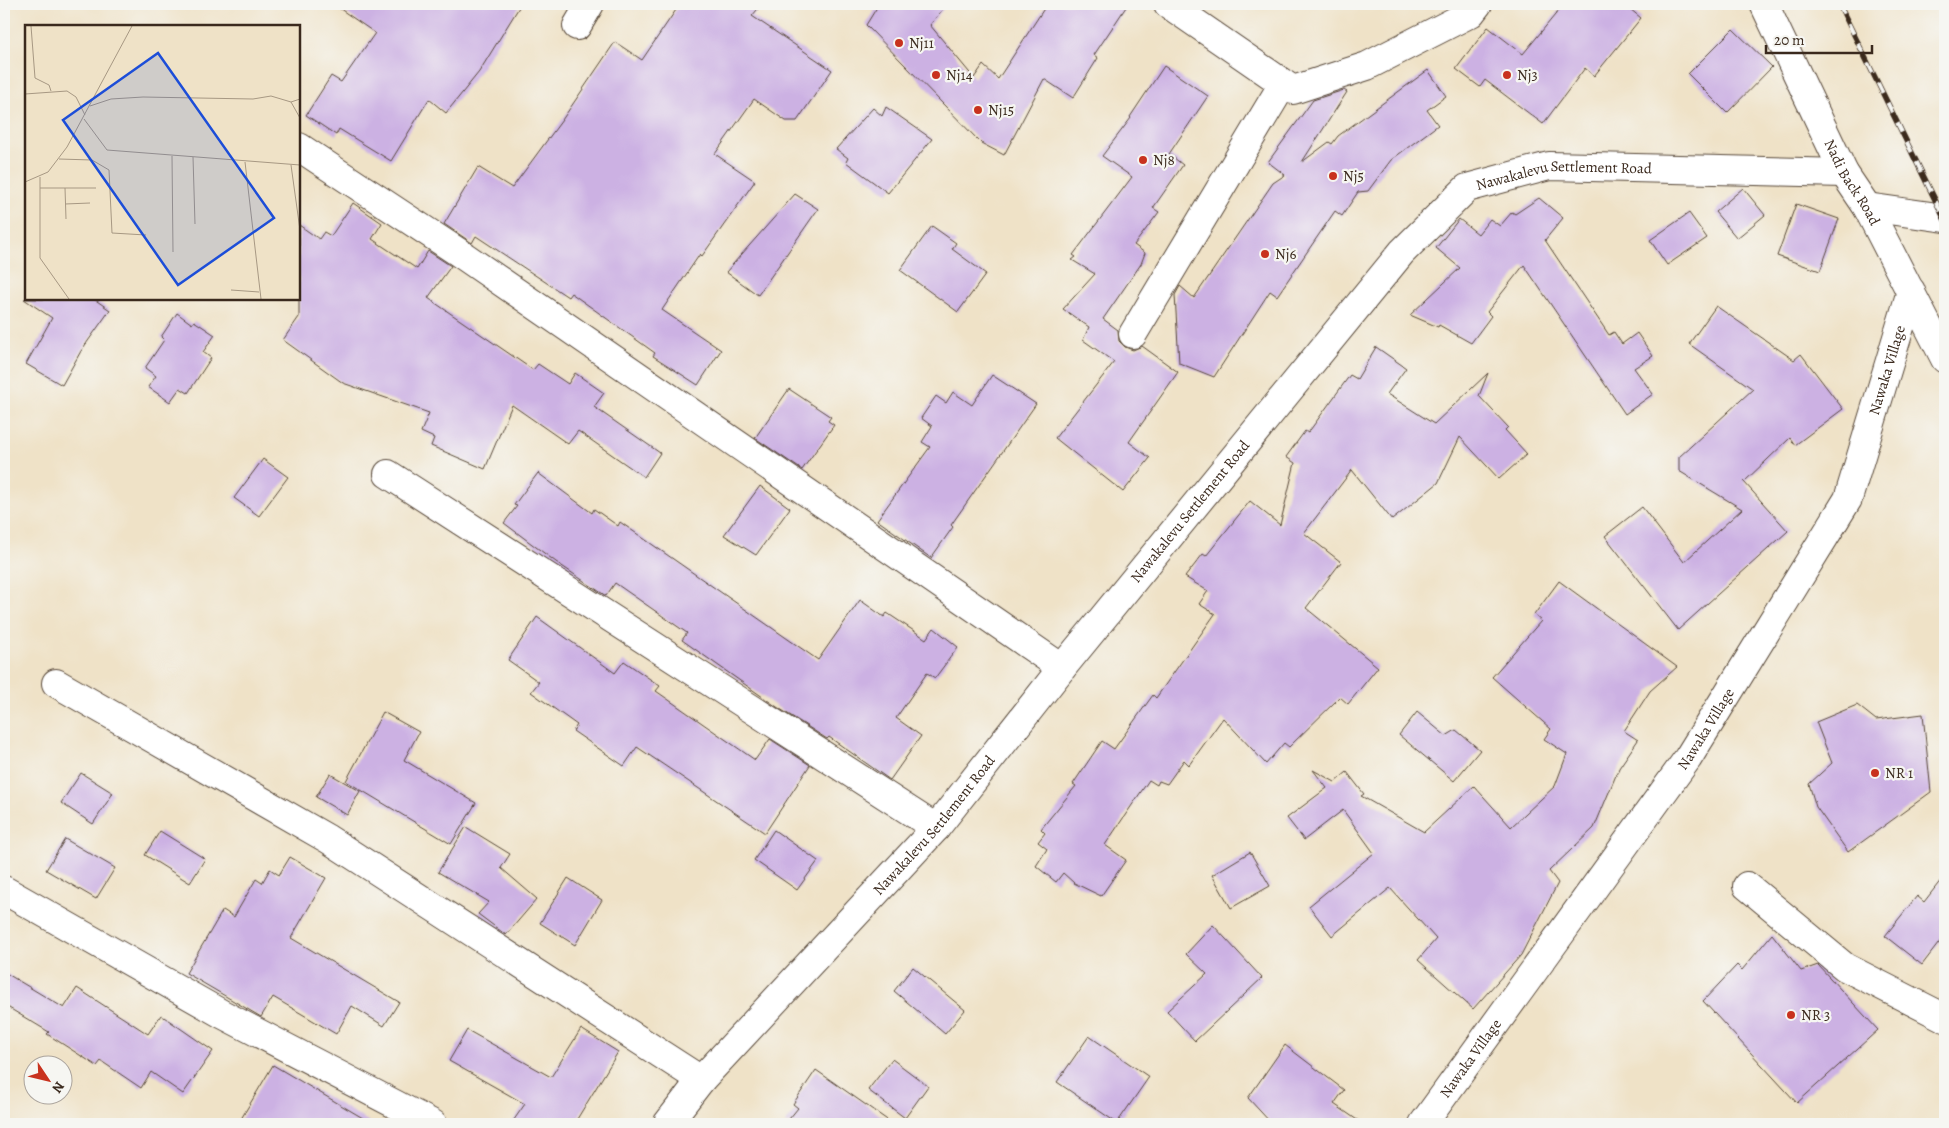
<svg xmlns="http://www.w3.org/2000/svg" width="1949" height="1128" font-family="Alegreya,serif">
  <rect width="100%" height="100%" fill="#f6f6f2"/>
  <filter id="ink" filterUnits="userSpaceOnUse"><feTurbulence type="fractalNoise" baseFrequency=".02" numOctaves="2"/><feDisplacementMap in="SourceGraphic" scale="10" xChannelSelector="R" yChannelSelector="G"/><feConvolveMatrix kernelMatrix="1 2 1 2 8 2 1 2 1" color-interpolation-filters="sRGB"/></filter>
  <filter id="wash" filterUnits="userSpaceOnUse"><feTurbulence type="fractalNoise" baseFrequency=".0096" numOctaves="4" result="noise"/><feDisplacementMap in="SourceGraphic" scale="20" xChannelSelector="R" yChannelSelector="G"/><feGaussianBlur stdDeviation="1.12" result="paint"/><feColorMatrix in="noise" values="0 0 0 0 0 0 0 0 0 0 0 0 0 0 0 0 0 1.4 0 .05"/><feComposite in="paint" operator="in"/></filter>
  <g filter="url(#wash)">
    <rect width="100%" height="100%" fill="#efe2c7"/>
    <g id="blocks">
      <g fill="#ccb1e3">
        <polygon points="333,4 521,4 479,72 446,113 429,99 391,161 339,129 336,135 306,115 331,76 341,82 375,33"/>
        <polygon points="680,4 762,4 752,16 832,70 797,121 786,121 754,99 715,154 755,181 702,256 700,254 662,310 721,350 698,385 653,356 655,353 571,293 568,297 476,236 472,243 444,224 478,167 512,188 562,120 615,42 642,60"/>
        <polygon points="879,4 947,4 930,25 974,78 983,65 998,79 1047,4 1128,4 1094,55 1098,58 1073,98 1044,79 1004,155 981,143 866,25"/>
        <polygon points="1564,4 1624,4 1641,18 1594,76 1585,68 1543,124 1485,80 1480,87 1456,69 1488,27 1523,54"/>
        <polygon points="1733,29 1772,67 1727,113 1688,74"/>
        <polygon points="1164,66 1208,96 1169,154 1183,165 1153,208 1159,212 1134,245 1145,253 1141,264 1103,319 1118,330 1119,341 1125,347 1133,350 1142,346 1178,372 1129,442 1150,458 1123,492 1055,438 1114,362 1083,340 1089,327 1063,309 1095,274 1072,260 1076,257 1073,255 1132,177 1102,156 1131,118 1130,117"/>
        <polygon points="1428,70 1446,96 1427,110 1438,125 1391,160 1368,191 1358,192 1342,216 1335,211 1277,296 1270,291 1214,377 1179,363 1175,295 1180,286 1194,298 1273,183 1285,175 1268,162 1313,100 1344,90 1347,92 1302,162 1329,142 1332,144 1338,136"/>
        <polygon points="886,107 932,139 888,193 846,162 848,158 836,149 873,108 882,116"/>
        <polygon points="1743,188 1765,215 1737,238 1715,212"/>
        <polygon points="795,194 818,209 758,295 726,272"/>
        <polygon points="1539,198 1563,218 1545,240 1609,335 1614,332 1622,344 1637,333 1653,356 1634,368 1653,394 1625,414 1524,265 1487,312 1491,316 1471,343 1439,325 1438,327 1410,315 1460,268 1436,248 1459,219 1478,234 1490,219 1500,226 1512,212 1515,214"/>
        <polygon points="353,203 382,223 372,239 417,269 428,251 451,266 428,298 533,370 538,364 568,384 575,373 604,393 594,407 660,453 644,477 578,431 568,444 512,405 485,469 431,446 434,438 421,432 429,413 343,383 283,340 299,317 299,225 319,239 324,232 331,236"/>
        <polygon points="1796,204 1839,219 1820,271 1777,256"/>
        <polygon points="1689,213 1707,238 1667,265 1650,240"/>
        <polygon points="932,226 956,243 952,249 986,274 958,312 900,270"/>
        <polygon points="24,299 94,299 110,310 81,351 62,385 26,364 52,318"/>
        <polygon points="1716,306 1794,360 1801,354 1843,409 1795,445 1790,438 1744,482 1788,531 1678,630 1605,536 1642,507 1684,562 1742,509 1679,471 1679,457 1753,389 1689,344"/>
        <polygon points="177,313 192,324 194,321 215,335 203,352 211,358 188,393 180,388 170,402 148,387 156,376 145,368 164,340 161,337"/>
        <polygon points="1376,347 1406,368 1387,394 1434,424 1488,373 1479,396 1508,427 1505,430 1527,454 1499,479 1460,437 1438,483 1392,520 1352,470 1304,533 1341,562 1306,608 1378,667 1348,704 1340,697 1289,747 1284,743 1266,764 1223,718 1189,765 1184,760 1167,784 1159,781 1157,785 1149,780 1105,845 1126,860 1101,896 1074,883 1063,873 1056,882 1036,866 1047,849 1038,842 1045,833 1041,829 1076,786 1073,784 1102,741 1114,749 1153,695 1156,698 1215,614 1199,604 1208,591 1185,577 1203,554 1206,556 1250,501 1280,525 1295,463 1286,457 1305,431 1308,433 1350,375 1357,379"/>
        <polygon points="992,375 1036,404 951,525 953,527 931,558 877,520 930,447 922,442 932,426 921,418 936,396 946,403 953,392 972,405"/>
        <polygon points="789,389 831,417 828,421 834,425 802,470 755,438"/>
        <polygon points="263,459 288,477 259,516 234,498"/>
        <polygon points="538,473 592,513 594,509 618,526 620,522 818,660 860,600 884,617 887,613 926,639 934,628 958,647 935,678 927,673 896,718 921,736 890,780 829,737 827,739 777,707 682,640 687,633 615,583 606,596 556,562 504,523 517,506 514,505"/>
        <polygon points="760,486 790,508 756,555 724,535"/>
        <polygon points="1559,581 1677,667 1650,691 1624,731 1638,740 1619,768 1594,828 1549,871 1558,883 1521,955 1473,1009 1418,960 1436,939 1390,888 1332,936 1309,906 1374,853 1343,810 1304,840 1287,818 1327,788 1313,770 1335,782 1347,772 1364,794 1361,796 1424,832 1474,786 1511,827 1555,786 1567,754 1544,739 1551,729 1492,677 1541,621 1534,615"/>
        <polygon points="537,617 615,673 624,661 660,686 656,691 755,760 770,739 810,765 765,833 637,747 624,766 573,731 577,725 531,692 539,682 508,660"/>
        <polygon points="1857,705 1876,720 1923,714 1931,792 1848,852 1816,807 1809,784 1832,763 1816,722"/>
        <polygon points="383,712 419,732 404,760 476,803 451,844 346,781"/>
        <polygon points="1417,712 1446,736 1456,730 1480,750 1454,781 1399,735"/>
        <polygon points="81,773 113,793 93,824 61,803"/>
        <polygon points="330,774 360,791 347,815 316,797"/>
        <polygon points="466,827 510,854 501,868 537,899 506,935 478,914 489,902 438,872"/>
        <polygon points="774,830 818,861 797,890 754,860"/>
        <polygon points="160,831 205,859 190,883 145,855"/>
        <polygon points="65,839 115,868 96,899 46,870"/>
        <polygon points="1250,852 1270,886 1231,908 1212,875"/>
        <polygon points="290,857 326,878 291,938 399,1002 384,1026 352,1006 336,1034 273,997 261,1017 186,973 223,910 234,917 256,879 262,883 270,869 279,875"/>
        <polygon points="1945,875 1945,935 1922,965 1885,936 1917,896 1924,902"/>
        <polygon points="568,878 602,900 575,945 540,923"/>
        <polygon points="1213,925 1262,978 1195,1041 1167,1011 1207,974 1186,954"/>
        <polygon points="1772,934 1801,971 1818,965 1878,1030 1797,1103 1703,1001 1737,965 1742,970"/>
        <polygon points="913,967 965,1010 945,1034 894,991"/>
        <polygon points="4,972 64,1008 77,988 148,1034 161,1015 213,1051 183,1094 151,1072 141,1088 101,1061 97,1066 47,1034 49,1032 4,1005"/>
        <polygon points="581,1029 618,1052 574,1124 511,1124 525,1104 449,1061 467,1030 551,1077"/>
        <polygon points="1089,1036 1149,1077 1117,1123 1057,1082"/>
        <polygon points="1285,1045 1344,1090 1334,1104 1363,1124 1272,1124 1248,1098"/>
        <polygon points="892,1059 928,1086 905,1118 868,1090"/>
        <polygon points="273,1065 373,1124 238,1124"/>
        <polygon points="816,1070 893,1124 785,1124 798,1108 793,1104"/>
      </g>
    </g>
  </g>
  <g filter="url(#ink)">
    <use href="#blocks" fill-opacity="0" stroke="#564637" stroke-width="1"/>
    <g fill="none" stroke-linecap="round" stroke-linejoin="round">
      <defs>
        <g id="minor">
          <polyline points="1168,4 1293,90 1367,66 1471,13 1478,4"/>
          <polyline points="577,26 590,4"/>
          <polyline points="299,147 458,252 1062,668"/>
          <polyline points="1133,334 1283,84"/>
          <polyline points="388,474 936,828"/>
          <polyline points="56,683 328,839 701,1080"/>
          <polyline points="1747,886 1845,967 1945,1018"/>
          <polyline points="4,890 222,1014 433,1124"/>
          <path id="s1" d="M667,1124L701,1080L936,828L1062,668L1402,252L1467,188L1549,166L1844,173"/>
          <path id="s2" d="M1423,1124L1688,758L1848,499L1911,291"/>
        </g>
        <polyline id="major" points="1867,207 1945,218"/>
        <g id="highway">
          <path id="s3" d="M1764,4L1844,173L1867,207L1945,359"/>
        </g>
      </defs>
      <use href="#minor" stroke="#564637" stroke-width="30"/>
      <use href="#major" stroke="#564637" stroke-width="30"/>
      <use href="#highway" stroke="#564637" stroke-width="30"/>
      <use href="#minor" stroke="#fff" stroke-width="28"/>
      <use href="#major" stroke="#fff" stroke-width="28"/>
      <use href="#highway" stroke="#fff" stroke-width="28"/>
      <defs>
        <polyline id="rail" points="1839,4 1945,220"/>
      </defs>
      <use href="#rail" stroke="#3b2a1e" stroke-width="5.5"/>
      <use href="#rail" stroke="#f6f6f2" stroke-width="4" stroke-dasharray="11" stroke-linecap="butt"/>
    </g>
  </g>
  <g fill="#c8321e" stroke="#f6f6f2" stroke-width="2">
    <circle cx="899" cy="43" r="5"/>
    <circle cx="936" cy="75" r="5"/>
    <circle cx="1507" cy="75" r="5"/>
    <circle cx="978" cy="110" r="5"/>
    <circle cx="1143" cy="160" r="5"/>
    <circle cx="1333" cy="176" r="5"/>
    <circle cx="1265" cy="254" r="5"/>
    <circle cx="1875" cy="773" r="5"/>
    <circle cx="1791" cy="1015" r="5"/>
  </g>
  <g text-anchor="middle" stroke-width="4.5" stroke-linejoin="round" paint-order="stroke">
    <g font-size="15" fill="#3b2a1e" stroke="#f6f6f2" text-anchor="start">
      <text x="909" y="48">Nj11</text>
      <text x="946" y="80">Nj14</text>
      <text x="1517" y="80">Nj3</text>
      <text x="988" y="115">Nj15</text>
      <text x="1153" y="165">Nj8</text>
      <text x="1343" y="181">Nj5</text>
      <text x="1275" y="259">Nj6</text>
      <text x="1885" y="778">NR 1</text>
      <text x="1801" y="1020">NR 3</text>
    </g>
    <g font-size="15" fill="#3b2a1e" stroke="#f6f6f2">
      <text dy="5" stroke="none"><textPath href="#s1" startOffset="1331">Nawakalevu Settlement Road</textPath></text>
      <text dy="5" stroke="none"><textPath href="#s3" startOffset="199">Nadi Back Road</textPath></text>
      <text dy="5" stroke="none"><textPath href="#s2" startOffset="891">Nawaka Village</textPath></text>
      <text dy="5" stroke="none"><textPath href="#s1" startOffset="806">Nawakalevu Settlement Road</textPath></text>
      <text dy="5" stroke="none"><textPath href="#s2" startOffset="486">Nawaka Village</textPath></text>
      <text dy="5" stroke="none"><textPath href="#s1" startOffset="401">Nawakalevu Settlement Road</textPath></text>
      <text dy="5" stroke="none"><textPath href="#s2" startOffset="81">Nawaka Village</textPath></text>
    </g>
  </g>
  <g transform="translate(25 25)">
    <rect width="275" height="275" fill="#efe2c7"/>
    <path fill="none" stroke="#a79883" stroke-width="1" d="M6,1L10,53L24,60L26,66M0,69L42,66L51,72L60,90M266,77L275,93M65,81L86,74L118,72L228,74L246,71L266,77L275,74M59,94L82,125L275,140M147,131L148,227M168,132L170,199M34,134L67,135L84,145L87,208L121,210M220,137L236,274M266,140L275,205M15,152V233L44,274M0,157L23,147L42,122L107,1M15,163H71M40,163L41,194M40,179L65,178M206,265L234,267"/>
    <path fill="#1d4ed8" fill-opacity="0.15" stroke="#1d4ed8" stroke-width="2.5" d="M133,28L249,193L153,260L38,95Z"/>
    <rect width="275" height="275" fill="none" stroke="#3b2a1e" stroke-width="2.5"/>
  </g>
  <rect width="1949" height="1128" fill="none" stroke="#f6f6f2" stroke-width="20"/>
  <g transform="translate(48 1080) rotate(125)"><circle r="24" fill="#f6f6f2" stroke="#aba49d"/>
  <path d="M0-4L9 19L0 12L-9 19Z" fill="#c8321e"/>
  <text y="-8" font-size="14" font-weight="bold" text-anchor="middle" fill="#3b2a1e">N</text>
  </g>
  <path d="M1766 45v8h106v-8" fill="none" stroke="#3b2a1e" stroke-width="2.5"/>
  <text x="1774" y="45" font-size="15" fill="#3b2a1e" stroke="#f6f6f2" stroke-width="4" paint-order="stroke">20 m</text>
</svg>
